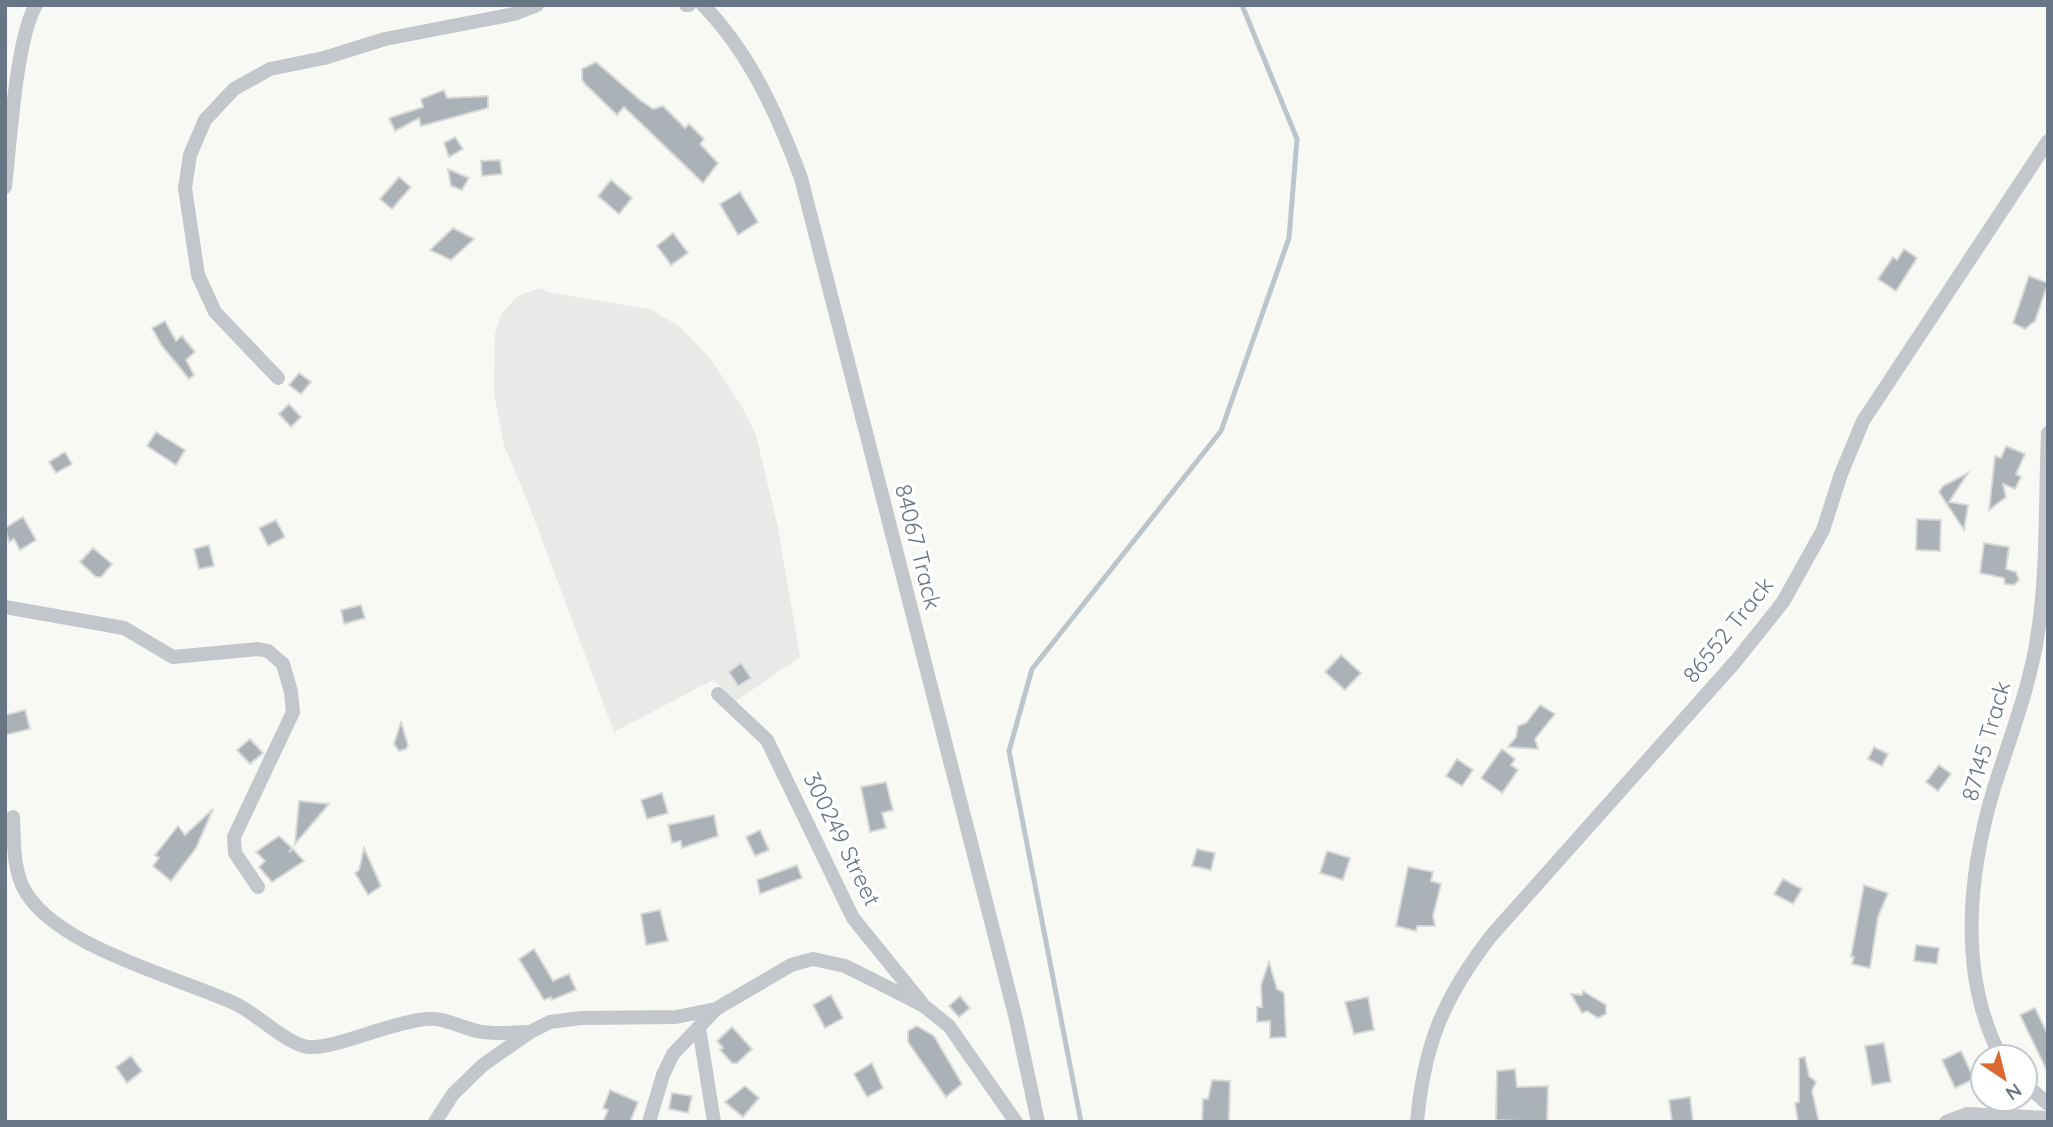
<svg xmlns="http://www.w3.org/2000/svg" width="2053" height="1127" font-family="Quicksand,sans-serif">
  <rect width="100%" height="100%" fill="#f8f8f5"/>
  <polygon fill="#e8eae8" points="542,288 547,292 649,309 679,326 710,358 741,405 756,435 778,528 800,657 736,701 713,680 614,732 529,505 504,445 494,393 495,333 502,313 519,295"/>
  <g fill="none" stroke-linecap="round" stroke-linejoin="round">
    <polyline stroke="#bcc5ca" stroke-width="5" points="1081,1122 1009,751 1032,669 1221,431 1289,238 1297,139 1242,5"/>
  </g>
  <g fill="#aab1b7" stroke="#d9d9d8" stroke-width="2">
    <polygon points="596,62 640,100 653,109 663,106 685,128 689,124 704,139 700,144 718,163 703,183 624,107 617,115 585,84 582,79 582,69"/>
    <polygon points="444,90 447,98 488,96 488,108 421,126 419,118 395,131 389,118 423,107 421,99"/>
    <polygon points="455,137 463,149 449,157 444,143"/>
    <polygon points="500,160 502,174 482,176 481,161"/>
    <polygon points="448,169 469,178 462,190 451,186"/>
    <polygon points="399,177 411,187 392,209 380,199"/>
    <polygon points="611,180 632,198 619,214 598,196"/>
    <polygon points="740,192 758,222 738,235 720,204"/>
    <polygon points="453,228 474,239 451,260 430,250"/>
    <polygon points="673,233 688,253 671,265 657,246"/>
    <polygon points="1904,249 1917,258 1896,291 1878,279 1893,257 1897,260"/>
    <polygon points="2029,276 2048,283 2035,321 2025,329 2013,323"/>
    <polygon points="165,321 176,341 182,336 195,352 186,360 194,375 189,379 162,346 152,328"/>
    <polygon points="299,373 311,382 301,394 289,385"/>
    <polygon points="289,404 301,417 291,427 279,414"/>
    <polygon points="156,432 185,450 176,465 147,446"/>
    <polygon points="2006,446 2025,454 2016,474 2021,477 2015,489 2003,484 2006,497 1989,510 1995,456 2001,458"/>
    <polygon points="65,452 72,464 56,473 49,462"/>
    <polygon points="1968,473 1949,502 1968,505 1964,530 1939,492 1943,486"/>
    <polygon points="23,517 36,540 20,550 14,539 9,542 5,528"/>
    <polygon points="1917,519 1941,520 1940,551 1916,550"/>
    <polygon points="276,520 285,537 268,546 259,528"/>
    <polygon points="1984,543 2009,547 2006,569 2016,572 2019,580 2014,585 2005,584 2004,578 1980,573"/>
    <polygon points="209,545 214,566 199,569 194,549"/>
    <polygon points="93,548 112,564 101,577 96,577 80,562"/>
    <polygon points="361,605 365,618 344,624 341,610"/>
    <polygon points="1341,655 1361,673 1345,690 1325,672"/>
    <polygon points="741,663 751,678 738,686 729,672"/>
    <polygon points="1540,705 1555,714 1535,739 1538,749 1508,747 1516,737 1518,726 1526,723"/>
    <polygon points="25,710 30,729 5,735 5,715"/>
    <polygon points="401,722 408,745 406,749 399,751 394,744"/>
    <polygon points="250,739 263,753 250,764 237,750"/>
    <polygon points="1874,747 1888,754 1882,766 1868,759"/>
    <polygon points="1502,749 1515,759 1511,765 1518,770 1502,793 1481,778"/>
    <polygon points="1457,759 1473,770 1462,786 1446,776"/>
    <polygon points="1939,765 1951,774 1938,791 1926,782"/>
    <polygon points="886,782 893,810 882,813 886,828 870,832 861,787"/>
    <polygon points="662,793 668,813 647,819 641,800"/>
    <polygon points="299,801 329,804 295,844"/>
    <polygon points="213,809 196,848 171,881 153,866 159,858 155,855 178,826 185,835"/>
    <polygon points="714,815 718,836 682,848 681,841 672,843 668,825"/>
    <polygon points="760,830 769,850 755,856 746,837"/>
    <polygon points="279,836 292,848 289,852 293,849 304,861 272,882 259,867 265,861 256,852"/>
    <polygon points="364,848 381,886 368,895 355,873 359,870"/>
    <polygon points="1197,849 1215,853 1211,870 1192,866"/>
    <polygon points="1327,851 1350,858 1343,880 1320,873"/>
    <polygon points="797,865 802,878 760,894 757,880"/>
    <polygon points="1408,867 1433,872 1431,881 1441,884 1433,916 1435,926 1417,926 1416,931 1396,926"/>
    <polygon points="1783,879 1802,889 1793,904 1774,894"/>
    <polygon points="1864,885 1888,893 1878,917 1870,968 1852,964 1854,957 1851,956"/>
    <polygon points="660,910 668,941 646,945 641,914"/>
    <polygon points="1916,945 1939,948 1937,964 1914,961"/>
    <polygon points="534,949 553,981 569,974 576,990 552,1000 551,997 544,1000 519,959"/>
    <polygon points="1269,962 1277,989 1284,993 1286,1037 1270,1038 1270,1021 1257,1022 1257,1007 1262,1007 1261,985"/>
    <polygon points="1583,991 1606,1005 1606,1014 1598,1018 1587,1011 1582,1013 1571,994 1582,995"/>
    <polygon points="831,995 843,1018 825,1028 813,1005"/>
    <polygon points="960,996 970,1008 959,1017 949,1006"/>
    <polygon points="1368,997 1374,1030 1354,1034 1345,1002"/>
    <polygon points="2035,1008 2048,1035 2048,1073 2020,1015"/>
    <polygon points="917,1026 934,1036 962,1084 946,1097 908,1042 908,1031"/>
    <polygon points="732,1027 752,1049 737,1063 732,1063 720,1050 723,1048 717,1041"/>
    <polygon points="1884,1043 1891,1082 1872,1085 1865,1046"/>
    <polygon points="1961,1051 1974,1079 1955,1088 1942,1060"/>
    <polygon points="131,1056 142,1071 127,1083 116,1067"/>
    <polygon points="1805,1057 1809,1076 1816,1082 1812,1091 1819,1122 1798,1122 1795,1103 1799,1102 1799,1058"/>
    <polygon points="872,1063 883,1088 867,1097 854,1074"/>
    <polygon points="1515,1069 1517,1087 1548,1086 1547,1122 1496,1120 1497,1071"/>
    <polygon points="1212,1080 1230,1081 1229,1122 1202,1122 1203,1099 1208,1099"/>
    <polygon points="745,1086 759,1098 743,1117 725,1102"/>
    <polygon points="610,1090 638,1102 630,1122 603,1122 608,1110 603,1108"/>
    <polygon points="672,1093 692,1096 688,1113 669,1109"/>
    <polygon points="1690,1097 1693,1122 1672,1122 1669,1100"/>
  </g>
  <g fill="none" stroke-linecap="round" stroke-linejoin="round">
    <g stroke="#c3c6ca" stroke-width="14">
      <polyline points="686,5 689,5"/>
      <path d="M703,5C750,53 778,116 801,178L1016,1019L1038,1122"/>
      <path d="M5,187C10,145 16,38 36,5"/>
      <polyline points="278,378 215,312 198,275 185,188 190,155 205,120 234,89 270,69 324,58 385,39 514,14 537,5"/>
      <polyline points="5,607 124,628 173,657 258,649 268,651 283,664 291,692 293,712 234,837 235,853 258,887"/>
      <polyline points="718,694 767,740 853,918 921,1002"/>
      <path d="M13,817C14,839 13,865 22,885C49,946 179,977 236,1004C257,1014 288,1045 308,1047C336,1049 390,1022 426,1019C443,1017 460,1027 477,1031C494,1035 513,1032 530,1032"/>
      <polyline points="699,1028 714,1122"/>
      <path d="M2001,1057C1958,975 1968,875 1994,788C2009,741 2027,694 2036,645C2048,576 2045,503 2048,433"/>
      <polyline points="2025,1084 2048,1104"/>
      <polyline points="435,1122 453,1094 483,1065 530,1032 550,1022 581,1018 676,1017 716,1009"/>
      <polyline points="649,1122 663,1075 673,1054 716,1009 791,965 813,959 845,966 885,986 924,1006 949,1026 1016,1122"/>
      <path d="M1417,1122C1424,1044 1444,997 1491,936L1735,662L1783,602L1823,530L1841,474L1863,421L2048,141"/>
      <polyline points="1946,1122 1967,1114 2048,1118"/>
    </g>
  </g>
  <g text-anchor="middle" stroke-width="7" stroke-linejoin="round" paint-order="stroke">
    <g font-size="23" fill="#687585" stroke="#fff">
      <text transform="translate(918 547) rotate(76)" y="8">84067 Track</text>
      <text transform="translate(1728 630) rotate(-51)" y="8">86552 Track</text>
      <text transform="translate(1986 741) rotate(-74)" y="8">87145 Track</text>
      <text transform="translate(842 839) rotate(64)" y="8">300249 Street</text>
    </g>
  </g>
  <rect width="2053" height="1127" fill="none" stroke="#687585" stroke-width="14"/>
  <g transform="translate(2004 1078) rotate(145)"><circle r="33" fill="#ffffff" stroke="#c3c8ce" stroke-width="2"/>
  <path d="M0-5L12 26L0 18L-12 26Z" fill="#db6a32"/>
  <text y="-10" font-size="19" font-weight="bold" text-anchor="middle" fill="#687585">N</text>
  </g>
</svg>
